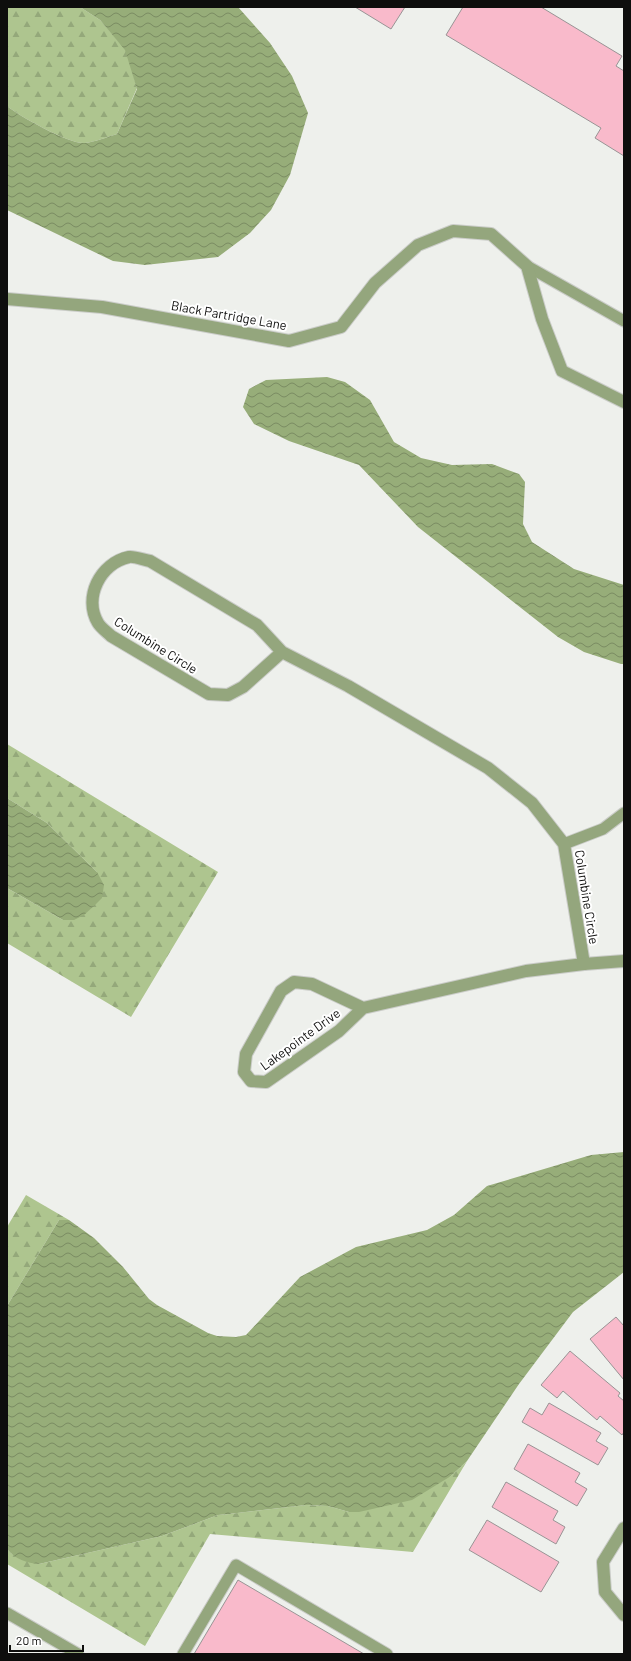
<svg xmlns="http://www.w3.org/2000/svg" width="631" height="1661" font-family="Barlow,sans-serif">
  <defs>
    <pattern id="forest-firs" width="22" height="20" patternUnits="userSpaceOnUse"><rect width="22" height="20" fill="#aec58f"/><path d="M5 1l3.5 6h-7zM16 11l3.5 6h-7z" fill="#94a87a"/></pattern>
    <pattern id="water-waves" width="16" height="10" patternUnits="userSpaceOnUse"><rect width="16" height="10" fill="#97ad79"/><path d="M0 5q4-4 8 0t8 0" fill="none" stroke="#7a8b62"/></pattern>
  </defs>
  <rect width="100%" height="100%" fill="#eef0ec"/>
  <g fill="url(#forest-firs)">
    <path d="M7,7H80L100,20L126,50L137,88L117,134C107,137 95,142 85,143C71,145 19,116 7,106Z"/>
    <polygon points="7,744 218,872 131,1017 7,943 7,888 63,920 97,872 47,823 7,798"/>
    <polygon points="26,1195 69,1220 59,1220 7,1306 7,1227"/>
    <polygon points="467,1461 413,1552 210,1534 145,1646 7,1564 7,1549 12,1554 39,1564 162,1536 218,1515 229,1514 306,1505 328,1506 349,1512 451,1476"/>
  </g>
  <g fill="url(#water-waves)">
    <path d="M80,7H238L270,43L292,76L308,113L290,175L271,210L250,233L218,257L145,265L113,261L7,210V106C19,116 71,145 85,143C95,142 107,137 117,134L137,89L125,50L100,20Z"/>
    <polygon points="327,377 345,382 370,400 394,442 421,458 452,465 492,464 519,474 525,482 523,524 532,542 574,569 624,585 624,664 621,664 584,652 558,637 418,527 359,465 289,441 254,424 243,407 249,389 266,380"/>
    <polygon points="7,798 47,823 97,872 104,885 102,898 95,905 84,915 74,920 63,920 7,888"/>
    <path d="M624,1152V1272L573,1312L519,1384L467,1461L451,1476L412,1500L359,1512H349L328,1506L306,1505L229,1514L218,1515L162,1536L39,1564C27,1563 15,1559 7,1549V1306L59,1220H69L94,1238L123,1267L149,1299L157,1305L208,1333L217,1336L236,1337L246,1335L300,1277L356,1247L427,1230L454,1215L487,1186L591,1155Z"/>
  </g>
  <g fill="#f9bacb" stroke="#999495">
    <polygon points="355,7 405,7 391,29"/>
    <polygon points="463,7 541,7 622,56 616,66 624,71 624,156 595,138 601,128 446,35"/>
    <polygon points="616,1317 624,1326 624,1380 590,1339"/>
    <polygon points="570,1351 620,1393 618,1396 624,1401 624,1432 622,1435 600,1416 597,1420 563,1391 557,1398 541,1385"/>
    <polygon points="549,1403 601,1433 596,1441 608,1448 598,1465 522,1422 530,1408 542,1415"/>
    <polygon points="528,1444 580,1473 575,1482 587,1489 577,1506 514,1469"/>
    <polygon points="506,1482 558,1511 553,1520 565,1527 556,1544 492,1507"/>
    <polygon points="487,1520 559,1562 541,1592 469,1550"/>
    <polygon points="238,1580 364,1654 194,1654"/>
  </g>
  <g fill="none" stroke-linecap="round" stroke-linejoin="round">
    <defs>
      <g id="service">
        <polyline points="527,266 624,321"/>
        <polyline points="564,844 603,829 624,813"/>
        <polyline points="7,1613 78,1654"/>
        <polyline points="183,1654 236,1565 387,1654"/>
      </g>
      <g id="minor">
        <polyline points="7,299 102,307 289,341 341,327 375,283 418,245 453,231 491,234 527,266 542,319 562,371 624,402"/>
        <path d="M282,652L257,625L150,561C144,560 134,556 129,557C100,563 83,598 98,623C101,628 107,632 111,636L209,694L228,695L243,687L282,652L348,686L488,768L532,803L564,844L584,964"/>
        <polyline points="363,1008 312,984 294,982 281,991 246,1054 244,1072 251,1081 266,1082 339,1031 363,1008 526,971 584,964 624,961"/>
        <polyline points="624,1528 603,1562 605,1592 624,1615"/>
      </g>
    </defs>
    <use href="#service" stroke="#caccc8" stroke-width="13"/>
    <use href="#minor" stroke="#caccc8" stroke-width="14"/>
    <use href="#service" stroke="#94a67d" stroke-width="11"/>
    <use href="#minor" stroke="#94a67d" stroke-width="12"/>
  </g>
  <g text-anchor="middle" stroke-width="4" stroke-linejoin="round" paint-order="stroke">
    <g font-size="13" fill="#0e0e0d" stroke="#fff">
      <text transform="translate(229 315) rotate(10)" y="5">Black Partridge Lane</text>
      <text transform="translate(156 645) rotate(32)" y="5">Columbine Circle</text>
      <text transform="translate(587 897) rotate(81)" y="5">Columbine Circle</text>
      <text transform="translate(300 1039) rotate(-36)" y="5">Lakepointe Drive</text>
    </g>
  </g>
  <rect width="631" height="1661" fill="none" stroke="#0e0e0d" stroke-width="16"/>
  <path d="M10 1645v6h73v-6" fill="none" stroke="#0e0e0d" stroke-width="2"/>
  <text x="16" y="1645" font-size="12" fill="#0e0e0d" stroke="#ffffff" stroke-width="3" paint-order="stroke">20 m</text>
</svg>
